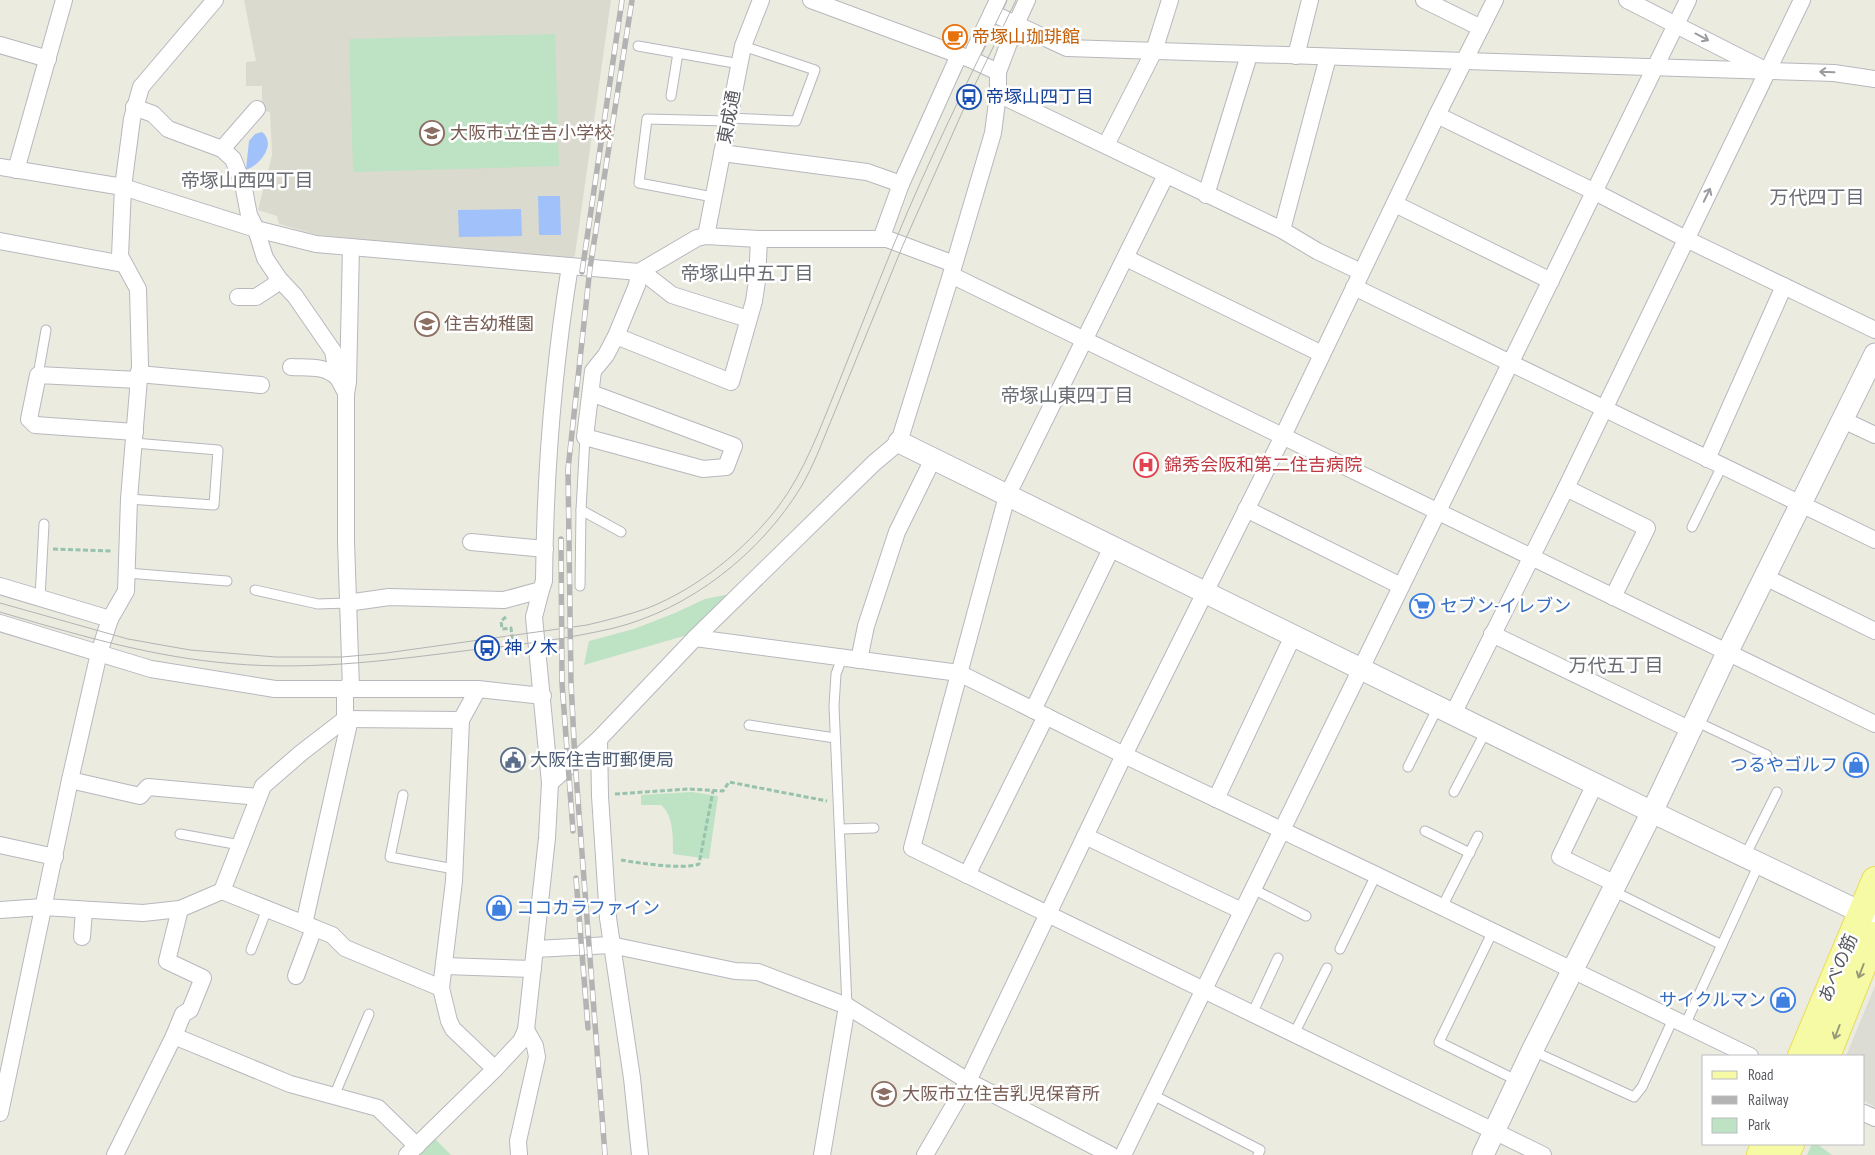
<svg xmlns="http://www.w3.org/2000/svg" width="1875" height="1155" font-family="'PT Sans Narrow','Noto Sans JP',sans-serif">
  <rect width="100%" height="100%" fill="#ebebe0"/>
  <polygon fill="#dcdcd4" points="1875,986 1875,1107 1864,1101 1864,1056 1846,1056"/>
  <polygon fill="#dbdace" points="244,0 611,0 575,255 573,258 457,249 318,235 279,224 277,216 258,210 272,155 270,112 262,111 262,86 246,86 246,62 256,61"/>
  <g fill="#bde2c4">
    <polygon points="555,34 559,166 353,172 349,39"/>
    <polygon points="730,594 687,635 584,665 589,641 634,629 675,613 705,599"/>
    <path d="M692,792L718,796L709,859L673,854C673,838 674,816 661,805H641V795Z"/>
    <polygon points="435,1139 451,1155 416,1155"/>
    <polygon points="1812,1144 1817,1144 1832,1155 1807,1155"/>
  </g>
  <g fill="#a0c1fa">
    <path d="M262,132C277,144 260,165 246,170L249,141L255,134Z"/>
    <polygon points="538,196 560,196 561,235 539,235"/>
    <polygon points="521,209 522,236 459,237 458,210"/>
  </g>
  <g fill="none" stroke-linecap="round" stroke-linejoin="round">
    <defs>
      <g id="service">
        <polyline points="638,46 740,64"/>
        <polyline points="671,96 678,53"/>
        <polyline points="728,118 796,121 815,70 743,46"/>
        <polyline points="713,197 639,183 647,119 727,121"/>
        <polyline points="38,375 46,330"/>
        <polyline points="585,437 581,510 621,532"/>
        <polyline points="129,499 214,505 218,450 134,443"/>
        <polyline points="1692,527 1722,466"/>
        <polyline points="127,573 227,581"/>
        <polyline points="580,586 581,510"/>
        <polyline points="255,590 318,604 347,603"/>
        <polyline points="40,598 44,524"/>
        <polyline points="842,658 836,674 834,706 847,1006"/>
        <polyline points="1695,721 1767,755"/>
        <polyline points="749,725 835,738"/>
        <polyline points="1408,767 1438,707"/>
        <polyline points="1454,792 1486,731"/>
        <polyline points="403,795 390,857 454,869"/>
        <polyline points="840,829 874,828"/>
        <polyline points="1425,831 1470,853"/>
        <polyline points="180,834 240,845"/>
        <polyline points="1745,856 1777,792"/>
        <polyline points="1253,889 1306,916"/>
        <polyline points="1613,891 1722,945"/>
        <polyline points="1442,907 1478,836"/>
        <polyline points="1493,931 1439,1042 1518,1081"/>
        <polyline points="1340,949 1376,875"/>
        <polyline points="251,950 267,909"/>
        <polyline points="1252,1014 1278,958"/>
        <polyline points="1685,1025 1759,864"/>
        <polyline points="1294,1034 1327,968"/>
        <polyline points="1533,1051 1634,1097 1642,1087 1673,1019"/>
        <polyline points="1153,1095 1260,1150 1258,1155"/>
        <polyline points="334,1096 369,1014"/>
      </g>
      <g id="minor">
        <polyline points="811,0 970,59 998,72"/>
        <polyline points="1424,0 1481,28"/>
        <polyline points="1627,0 1763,69"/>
        <polyline points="992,13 1067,48 1834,73 1875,79"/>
        <polyline points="0,45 48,59"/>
        <polyline points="1296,56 1310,0"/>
        <polyline points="970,59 998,0"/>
        <polyline points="998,94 1282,230 1317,251 1361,272"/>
        <polyline points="134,107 153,114 168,129 222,149 233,159 243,184 249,215 256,229 265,258 279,279 295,296 333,351 338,378 345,391"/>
        <polyline points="1437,115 1595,192 1686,239 1875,330"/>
        <polyline points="1106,145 1154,51 1170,0"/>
        <polyline points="222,149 257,109"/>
        <polyline points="722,153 867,172 901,184"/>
        <polyline points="0,167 123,187 256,229 316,244 639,272 649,277 672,295 748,319"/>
        <polyline points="16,170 64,0"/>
        <polyline points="1166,175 1007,496 912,848 1543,1155"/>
        <polyline points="1206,195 1249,55"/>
        <polyline points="1395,204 1551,281"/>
        <polyline points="1282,230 1328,57"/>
        <polyline points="706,236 743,46 761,0"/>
        <polyline points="881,239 901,184 959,55"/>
        <polyline points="0,241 123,264"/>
        <polyline points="1126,258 1322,354"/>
        <polyline points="951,275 1875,724"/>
        <polyline points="1354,287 1875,540"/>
        <polyline points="238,297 256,297 273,286 279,279"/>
        <polyline points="616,336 731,382 754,301 757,281 759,239"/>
        <path d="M291,367C308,368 325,365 338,378"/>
        <polyline points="138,374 261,385"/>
        <polyline points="591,393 734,446 726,467 703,469 585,437 593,371 606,355 616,336 637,285 639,272 697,238 706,236 759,239 887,239 954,264"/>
        <polyline points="1843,420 1875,435"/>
        <polyline points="135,432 35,425 29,419 38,375 138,380"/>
        <polyline points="1707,459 1784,286"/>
        <polyline points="1566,488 1647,528 1613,597"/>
        <polyline points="1246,509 1401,586"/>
        <polyline points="471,542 545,549"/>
        <polyline points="1765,577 1875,631"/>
        <polyline points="0,586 110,619"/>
        <polyline points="347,603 389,597 504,600 541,590"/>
        <polyline points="0,623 151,669 275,689 478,689 543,696"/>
        <polyline points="1492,634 1691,730"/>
        <polyline points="695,638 959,673 1124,755 1376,875 1750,1056"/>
        <polyline points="859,660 866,626 897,532 933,459"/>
        <polyline points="351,688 346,542 346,394 348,382 351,247"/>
        <polyline points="1033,710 1112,547"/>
        <polyline points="1453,714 1566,488 1802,0"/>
        <polyline points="345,719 461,720"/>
        <polyline points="599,739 600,796 608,918 632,1078 640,1155"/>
        <polyline points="70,780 140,796 148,787 258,797"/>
        <polyline points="550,783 599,739 695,638 874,463 899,442 951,275 993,133 998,94 998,72 1016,24 1027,0"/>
        <polyline points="1595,784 1560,857 1616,884"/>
        <polyline points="1216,799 1293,636"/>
        <polyline points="1085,836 1242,911"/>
        <polyline points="0,845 55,857"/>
        <polyline points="967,875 1046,716"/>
        <polyline points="222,891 332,935 345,948 441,988 449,1021 453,1029 495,1069"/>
        <polyline points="0,910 43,907 143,913 180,909 222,891 263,786 301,753 345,719 345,688"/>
        <polyline points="304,924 350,719"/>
        <polyline points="82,937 84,910"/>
        <polyline points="535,949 611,945 735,971 758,972 847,1006 968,1081 1111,1155"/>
        <polyline points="445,966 533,969"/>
        <polyline points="296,976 314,928"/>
        <polyline points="441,988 454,881 461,720 478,689"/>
        <polyline points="174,1036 183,1014 190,1010 203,978 167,961 180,909"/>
        <polyline points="0,1113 70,780 99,653 110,619 126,591 129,499 140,366 138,289 120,256 123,187 132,119 141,87 215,0"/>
        <polyline points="1864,1113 1875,1118"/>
        <polyline points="115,1155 174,1036 290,1084 378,1108 417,1146"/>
        <path d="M407,1155L495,1069L521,1041L526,1030L547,838L550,783L534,617L541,590L544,581C545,475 553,370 570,266"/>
        <polyline points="519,1155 518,1141 537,1057 535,1046 526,1030"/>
        <polyline points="822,1155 847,1006"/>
        <polyline points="925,1155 968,1081 1124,755 1283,436 1437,115 1495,0"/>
        <polyline points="1123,1155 1688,0"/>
      </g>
      <g id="tertiary">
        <polyline points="899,442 1652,812 1875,919"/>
        <polyline points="1483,1155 1532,1051 1652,812 1727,653 1875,354"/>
      </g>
      <g id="primary">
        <polyline points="1801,1056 1875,880"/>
        <polyline points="1827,1056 1875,935"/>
        <polyline points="1760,1155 1765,1144"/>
        <polyline points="1786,1155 1791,1144"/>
      </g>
    </defs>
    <use href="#service" stroke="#b7b8be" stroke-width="11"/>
    <use href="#minor" stroke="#b7b8be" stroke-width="18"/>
    <use href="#tertiary" stroke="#b7b8be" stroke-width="23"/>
    <use href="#primary" stroke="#e9dd5a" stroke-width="28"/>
    <g stroke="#97c2ac" stroke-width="3" stroke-dasharray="5 2.5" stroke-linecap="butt">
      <polyline points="53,549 112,551"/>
      <polyline points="506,617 501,621 502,629 511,628 514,652"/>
      <polyline points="508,653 521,651"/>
      <polyline points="615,794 688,789 723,791 729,782 827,801"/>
      <path d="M621,860C639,863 683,870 699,864L713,791"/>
    </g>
    <use href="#service" stroke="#fff" stroke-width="9"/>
    <use href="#minor" stroke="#fff" stroke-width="16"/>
    <use href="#tertiary" stroke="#fff" stroke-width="21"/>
    <use href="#primary" stroke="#f7faa5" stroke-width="26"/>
    <g stroke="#b3b3b4" stroke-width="1">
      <path d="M0,603L128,639L190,650L276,657H342L386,653L587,625C608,620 628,615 648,608C698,588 745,550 778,507C805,471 820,428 837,387C856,339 875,291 894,244C928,161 968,81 1007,0"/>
      <path d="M0,612C71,633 141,654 215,662C302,672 385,661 471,650C519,645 567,639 614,628C690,609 760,554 801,487C807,477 812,466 817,455L903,245L969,97L1016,0"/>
    </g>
    <defs>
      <g id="rail">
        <polyline points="582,272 622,0"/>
        <polyline points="561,539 562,683 573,831"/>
        <polyline points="576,878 588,1028"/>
        <polyline points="605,1155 575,761 571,682 568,469 590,268 632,0"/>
      </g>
    </defs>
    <use href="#rail" stroke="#b3b3b4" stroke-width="5.5"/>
    <use href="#rail" stroke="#fff" stroke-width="4" stroke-dasharray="11" stroke-linecap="butt"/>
  </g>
  <defs><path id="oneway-shaft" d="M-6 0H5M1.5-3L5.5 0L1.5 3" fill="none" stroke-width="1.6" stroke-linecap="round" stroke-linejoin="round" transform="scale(1.25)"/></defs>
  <g stroke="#9b9ca0">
    <use href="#oneway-shaft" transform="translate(1702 37) rotate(28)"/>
    <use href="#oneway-shaft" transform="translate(1827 72) rotate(-178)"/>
    <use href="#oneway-shaft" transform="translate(1707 195) rotate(-64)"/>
  </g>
  <g stroke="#989a7c">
    <use href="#oneway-shaft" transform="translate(1861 971) rotate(111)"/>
    <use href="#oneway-shaft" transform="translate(1837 1032) rotate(111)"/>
  </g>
  <defs>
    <symbol id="cafe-ring" viewBox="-11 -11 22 22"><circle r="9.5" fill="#fff" stroke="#e8710a" stroke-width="1.5"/><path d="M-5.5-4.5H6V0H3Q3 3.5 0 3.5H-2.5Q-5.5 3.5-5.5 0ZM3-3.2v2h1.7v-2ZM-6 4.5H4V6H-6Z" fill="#e8710a"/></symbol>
    <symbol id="bus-ring" viewBox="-11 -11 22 22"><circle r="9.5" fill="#fff" stroke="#1a4fb4" stroke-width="1.5"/><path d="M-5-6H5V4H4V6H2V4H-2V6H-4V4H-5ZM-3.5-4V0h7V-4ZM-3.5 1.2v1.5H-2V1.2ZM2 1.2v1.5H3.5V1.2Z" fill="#1a4fb4"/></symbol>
    <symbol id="school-ring" viewBox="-11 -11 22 22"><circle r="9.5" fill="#fff" stroke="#8d6e63" stroke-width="1.5"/><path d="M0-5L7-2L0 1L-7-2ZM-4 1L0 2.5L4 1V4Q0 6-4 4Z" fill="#8d6e63"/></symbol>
    <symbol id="hospital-ring" viewBox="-11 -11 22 22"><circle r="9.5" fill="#fff" stroke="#e0444e" stroke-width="1.5"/><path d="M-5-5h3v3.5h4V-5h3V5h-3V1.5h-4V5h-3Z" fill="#e0444e"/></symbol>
    <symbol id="supermarket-ring" viewBox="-11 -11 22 22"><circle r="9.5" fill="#fff" stroke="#3f7fe0" stroke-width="1.5"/><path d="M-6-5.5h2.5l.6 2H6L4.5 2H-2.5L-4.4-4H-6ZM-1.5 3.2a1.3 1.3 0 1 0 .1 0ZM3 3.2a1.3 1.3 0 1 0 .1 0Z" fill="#3f7fe0"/></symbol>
    <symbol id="civic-ring" viewBox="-11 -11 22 22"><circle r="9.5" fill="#fff" stroke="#5c6f8a" stroke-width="1.5"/><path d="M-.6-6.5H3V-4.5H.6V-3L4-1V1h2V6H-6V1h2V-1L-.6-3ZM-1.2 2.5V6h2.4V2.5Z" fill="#5c6f8a"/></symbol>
    <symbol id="shop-ring" viewBox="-11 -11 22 22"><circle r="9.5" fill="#fff" stroke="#3f7fe0" stroke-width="1.5"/><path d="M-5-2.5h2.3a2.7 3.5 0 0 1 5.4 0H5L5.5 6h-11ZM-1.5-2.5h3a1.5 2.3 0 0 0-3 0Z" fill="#3f7fe0"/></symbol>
  </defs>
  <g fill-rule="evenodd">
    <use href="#cafe-ring" x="941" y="23" width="28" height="28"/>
    <use href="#bus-ring" x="955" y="83" width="28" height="28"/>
    <use href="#school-ring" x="418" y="119" width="28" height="28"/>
    <use href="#school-ring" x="413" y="310" width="28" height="28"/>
    <use href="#hospital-ring" x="1132" y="451" width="28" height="28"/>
    <use href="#supermarket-ring" x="1408" y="592" width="28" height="28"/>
    <use href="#bus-ring" x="473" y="634" width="28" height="28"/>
    <use href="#civic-ring" x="499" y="746" width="28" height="28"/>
    <use href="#shop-ring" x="1842" y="751" width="28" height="28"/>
    <use href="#shop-ring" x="485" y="894" width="28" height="28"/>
    <use href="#shop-ring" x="1769" y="986" width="28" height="28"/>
    <use href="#school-ring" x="870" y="1080" width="28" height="28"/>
  </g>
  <g text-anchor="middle" stroke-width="5" stroke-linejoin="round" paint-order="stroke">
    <g font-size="18" fill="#c56008" stroke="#fff" text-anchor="start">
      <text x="972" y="43">帝塚山珈琲館</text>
    </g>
    <g font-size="18" fill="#164399" stroke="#fff" text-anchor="start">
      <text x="986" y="103">帝塚山四丁目</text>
      <text x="504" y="654">神ノ木</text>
    </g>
    <g font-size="18" fill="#585a60" stroke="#fff">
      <text transform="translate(729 117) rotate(-79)" y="6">東成通</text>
      <text transform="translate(1838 968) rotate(-67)" y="6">あべの筋</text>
    </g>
    <g font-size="18" fill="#785e54" stroke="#fff" text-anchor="start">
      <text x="450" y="139">大阪市立住吉小学校</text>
      <text x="444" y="330">住吉幼稚園</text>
      <text x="902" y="1100">大阪市立住吉乳児保育所</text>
    </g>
    <g font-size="18" fill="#be3a42" stroke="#fff" text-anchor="start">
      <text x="1164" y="471">錦秀会阪和第二住吉病院</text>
    </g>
    <g font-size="18" fill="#366cbe" stroke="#fff" text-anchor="start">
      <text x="1440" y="612">セブン-イレブン</text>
      <text x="1838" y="771" text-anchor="end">つるやゴルフ</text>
      <text x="516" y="914">ココカラファイン</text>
      <text x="1766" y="1006" text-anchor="end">サイクルマン</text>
    </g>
    <g font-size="18" fill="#4e5e75" stroke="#fff" text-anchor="start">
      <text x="530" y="766">大阪住吉町郵便局</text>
    </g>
    <g font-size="19" fill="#696c72" stroke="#fff">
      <text x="247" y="187">帝塚山西四丁目</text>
      <text x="1817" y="204">万代四丁目</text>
      <text x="747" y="280">帝塚山中五丁目</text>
      <text x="1067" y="402">帝塚山東四丁目</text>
      <text x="1616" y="672">万代五丁目</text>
    </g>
  </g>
  <rect x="1702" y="1055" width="162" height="90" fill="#ffffff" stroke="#bcbdbf"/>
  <rect x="1712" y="1071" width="25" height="8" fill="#f7faa5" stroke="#bcbdbf"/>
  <text x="1748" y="1080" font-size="15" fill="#585a60">Road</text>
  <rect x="1712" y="1096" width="25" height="8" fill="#b3b3b4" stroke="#bcbdbf"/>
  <text x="1748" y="1105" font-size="15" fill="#585a60">Railway</text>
  <rect x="1712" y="1118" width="25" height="15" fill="#bde2c4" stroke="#bcbdbf"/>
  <text x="1748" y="1130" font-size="15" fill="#585a60">Park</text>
</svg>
